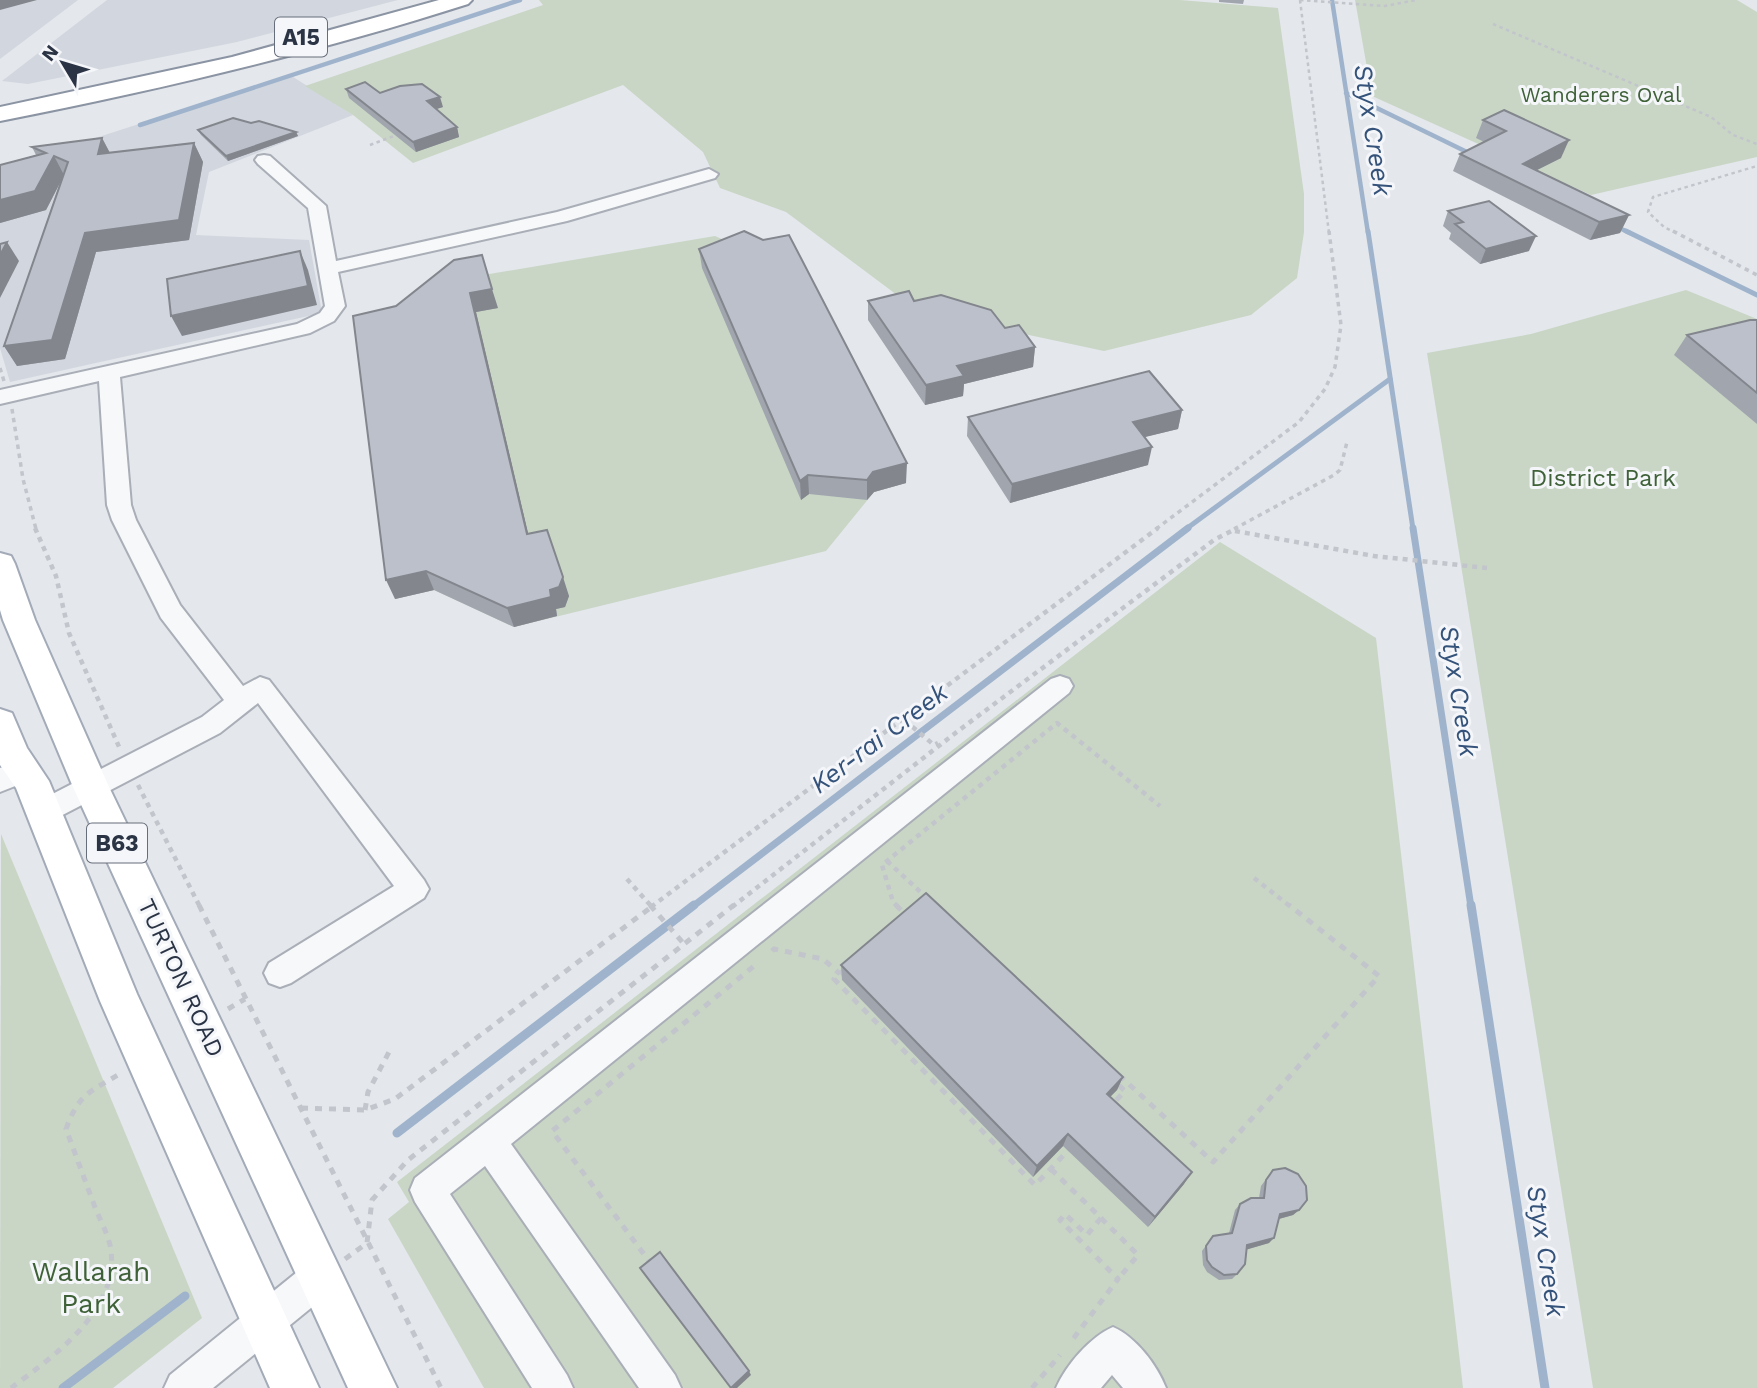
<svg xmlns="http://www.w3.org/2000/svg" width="1757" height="1388" font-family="'Work Sans',sans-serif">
  <rect width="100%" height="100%" fill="#e4e7ec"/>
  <g fill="#d2d6de">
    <polygon points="0,0 78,0 0,59"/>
    <polygon points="107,0 398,0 237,42 28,84 2,81"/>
    <polygon points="290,75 353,115 209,172 196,235 309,240 322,313 10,382 0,348 0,169"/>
  </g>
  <g fill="#c9d6c5">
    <polygon points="539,0 1180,0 1278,8 1304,194 1304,232 1297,278 1251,315 1104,351 1001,329 897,295 786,212 720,188 703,152 623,85 413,163 353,115 305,86 543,5"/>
    <polygon points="1355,0 1737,0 1757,12 1757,157 1591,195 1372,96"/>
    <polygon points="715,236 765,259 906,483 874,492 826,551 514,627 434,590 395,599 460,279"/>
    <polygon points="1686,290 1757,319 1757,1388 1593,1388 1427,353 1531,334"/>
    <polygon points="1220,542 1376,638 1463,1388 484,1388 388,1219 409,1202 397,1182"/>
    <polygon points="1,834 202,1318 113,1388 0,1388"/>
  </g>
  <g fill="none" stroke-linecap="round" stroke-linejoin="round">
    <g stroke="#9fb4cc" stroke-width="4.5">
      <polyline points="1332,0 1368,233"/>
      <polyline points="1346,93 1471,154"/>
      <polyline points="140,125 520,0"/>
      <polyline points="1613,225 1630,233"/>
    </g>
    <g stroke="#9fb4cc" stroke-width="5">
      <polyline points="1368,231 1413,529"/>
      <polyline points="1626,231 1757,295"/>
      <polyline points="1186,529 1390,379"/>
    </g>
    <g stroke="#9fb4cc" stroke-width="7">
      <polyline points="1413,528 1471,907"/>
      <polyline points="692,907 1188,528"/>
    </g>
    <g stroke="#9fb4cc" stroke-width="9">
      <polyline points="1471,905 1545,1388"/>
      <polyline points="397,1133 694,905"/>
      <polyline points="63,1388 185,1296"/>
    </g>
    <defs>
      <g id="minor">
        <polygon points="264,155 270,156 326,206 336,261 557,212 709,169 718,174 715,178 567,221 338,272 345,306 334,321 310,333 120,377 131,505 136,520 180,605 243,686 260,677 269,680 424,880 429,889 424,898 291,983 280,987 269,983 264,973 269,963 394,886 258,703 220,733 53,820 43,824 33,820 29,812 33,804 202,717 224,700 161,618 112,520 107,505 99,381 0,404 0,390 297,324 320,313 325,306 308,208 258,164 255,160 258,156"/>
        <polygon points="1060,676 1069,679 1073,686 1069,693 511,1144 675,1375 681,1388 639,1388 485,1166 450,1194 567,1375 573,1388 532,1388 415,1202 410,1190 415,1178 1051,679"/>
        <polygon points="23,760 33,763 37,771 33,779 0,792 0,768"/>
        <polygon points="320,1259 333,1264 338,1277 333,1290 213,1388 164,1388 170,1375 307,1264"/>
        <path d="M1113,1327C1136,1337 1157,1365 1166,1388H1123L1112,1375L1101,1388H1056C1066,1365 1090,1337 1113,1327Z"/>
      </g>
      <g id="major">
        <polygon points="0,553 11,556 15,564 35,620 109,787 397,1388 348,1388 73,787 3,620 0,610"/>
        <polygon points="0,709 12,713 27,748 49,781 137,994 319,1388 270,1388 100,1001 16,788 0,765"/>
      </g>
      <path id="highway" d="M439,0H472L468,4C315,53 158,90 0,121V107L232,57Z"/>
    </defs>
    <use href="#minor" stroke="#a9aeb7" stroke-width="4"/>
    <use href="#major" stroke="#a3abb8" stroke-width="4"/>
    <use href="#highway" stroke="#8b94a3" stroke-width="4"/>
    <g stroke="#c2c5cb" stroke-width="2.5" stroke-dasharray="3.5 3.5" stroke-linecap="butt">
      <polyline points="1300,0 1385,6 1416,0"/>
      <polyline points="1300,0 1329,233"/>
      <polyline points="1493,24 1711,117 1733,135 1757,144"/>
      <polyline points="370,145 399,134"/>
      <polyline points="1676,233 1664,227 1648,212 1653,197 1757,166"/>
    </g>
    <g stroke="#c2c5cb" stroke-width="3.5" stroke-dasharray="4.5 4.5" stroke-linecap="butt">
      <polyline points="1673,231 1757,275"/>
      <polyline points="0,368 4,381"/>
      <polyline points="12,409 23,479 36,529"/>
      <polyline points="1156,529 1299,422 1325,389 1335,367 1341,325 1329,231"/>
      <polyline points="1234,529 1334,475 1340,470 1347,442"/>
    </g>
    <g stroke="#c2c5cb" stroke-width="4.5" stroke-dasharray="5 5" stroke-linecap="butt">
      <polyline points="35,528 56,576 69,633 120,749"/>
      <polyline points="1235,531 1374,556 1487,568"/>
      <polyline points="889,728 895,734 909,724 934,745 938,743"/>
      <polyline points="138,785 200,907"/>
      <polyline points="887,861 927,898"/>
      <polyline points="1254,878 1291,907"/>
      <polyline points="627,879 652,907"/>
      <polyline points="651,907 1158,528"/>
      <polyline points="732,907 958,731 1214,540 1237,528"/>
      <polyline points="898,907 893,902 882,865 1057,723 1160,806"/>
      <polyline points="917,907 923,902 928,907"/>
    </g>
    <g stroke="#c2c5cb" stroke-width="5" stroke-dasharray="7 7" stroke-linecap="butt">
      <polyline points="199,905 441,1388"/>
      <polyline points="650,905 684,944"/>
      <polyline points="896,905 906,915"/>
      <polyline points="919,905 834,979 1035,1185 1125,1091 927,905"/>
      <polyline points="772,951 774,949 823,959 840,974"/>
      <polyline points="228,1009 245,999"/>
      <polyline points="1119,1075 1213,1162 1379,976 1289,905"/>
      <polyline points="301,1108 365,1110 395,1099 654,905"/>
      <polyline points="365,1110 368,1092 389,1052"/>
      <polyline points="1051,1169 1101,1218 1087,1235 1065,1214 1060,1220 1118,1279 1070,1343"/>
      <polyline points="1101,1218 1138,1255 1118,1279"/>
      <polyline points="345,1259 367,1243 372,1200 408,1160 734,905"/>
      <polyline points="652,1265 552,1131 754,966"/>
      <path d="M11,1388C54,1356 123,1308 110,1245C107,1233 101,1221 96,1210C86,1183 76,1156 66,1129C79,1093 90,1092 121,1073"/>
      <polyline points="1032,1388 1060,1355"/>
    </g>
    <use href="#minor" fill="#f7f8fa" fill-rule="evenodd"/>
    <use href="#major" fill="#fff" fill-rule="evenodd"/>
    <use href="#highway" fill="#fff" fill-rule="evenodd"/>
  </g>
  <g fill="#a1a5ae">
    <polygon points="1219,0 1244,0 1243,4 1219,2"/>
    <polygon points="346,89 380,93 443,107 436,109 457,127 459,137 416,152 349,98"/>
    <polygon points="1483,120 1561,158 1537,170 1629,215 1620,233 1590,240 1453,171 1460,154 1484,142 1476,138"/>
    <polygon points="251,123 296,132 298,136 228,161 201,135 198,130"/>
    <polygon points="102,138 110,153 194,143 203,162 189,240 96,252 65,359 17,366 4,346 60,183 46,210 0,223 0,165 36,155 32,147"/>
    <polygon points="1448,211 1529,251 1480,264 1449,239 1451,233 1443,226"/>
    <polygon points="699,249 906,483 874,492 867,500 809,494 801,500 702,268"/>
    <polygon points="868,301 914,301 1005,328 1035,347 1033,367 964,384 963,396 925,405 868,320"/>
    <polygon points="396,306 498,308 476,312 528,534 569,596 565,607 556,609 557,616 514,627 434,590 395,599"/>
    <polygon points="1757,320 1757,424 1674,355 1687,335"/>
    <polygon points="1182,410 1178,429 1144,437 1148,465 1010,503 967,436 968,417"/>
    <polygon points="841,965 1123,1077 1117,1090 1110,1097 1184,1184 1148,1227 1063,1146 1033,1177 842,980"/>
    <polygon points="1273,1170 1299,1210 1293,1215 1279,1219 1269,1243 1247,1249 1237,1274 1232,1279 1219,1280 1207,1272 1203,1265 1202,1251 1213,1236 1229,1233 1235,1210 1240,1204 1259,1198 1261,1186"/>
  </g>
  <g fill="#83868d">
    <polygon points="0,0 37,0 0,10"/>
    <polygon points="440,97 443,107 430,111 427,101"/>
    <polygon points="457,127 459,137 416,152 413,142"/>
    <polygon points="296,132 298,136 228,161 226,156"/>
    <polygon points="102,138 112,157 98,154"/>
    <polygon points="1569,140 1561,158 1515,181 1523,164"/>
    <polygon points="194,143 203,162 189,240 96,252 65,359 17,366 4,346 85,233"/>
    <polygon points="54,156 64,175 46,210 0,223 0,200"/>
    <polygon points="1629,215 1620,233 1590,240 1599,222"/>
    <polygon points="1536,236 1529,251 1480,264 1486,249"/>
    <polygon points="7,242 19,261 0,298 0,255"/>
    <polygon points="300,251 308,270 317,305 182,336 171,316"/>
    <polygon points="492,289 498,308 476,312 533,554 527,534 470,293"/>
    <polygon points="1035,347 1033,367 964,384 963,396 925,405 926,385 957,366"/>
    <polygon points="1182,410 1178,429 1129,441 1133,422"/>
    <polygon points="1152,447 1148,465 1010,503 1012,484"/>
    <polygon points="907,463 906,483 874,492 867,500 867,480 873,472"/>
    <polygon points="808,475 809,494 801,500 800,481"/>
    <polygon points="426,571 434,590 395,599 386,580"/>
    <polygon points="563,577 569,596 565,607 556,609 557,616 514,627 507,608"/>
    <polygon points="1123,1077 1117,1090 1101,1106 1107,1094"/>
    <polygon points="1068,1134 1063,1146 1033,1177 1037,1166"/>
    <polygon points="1192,1172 1184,1184 1148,1227 1155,1217"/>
    <polygon points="1299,1210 1293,1215 1275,1220 1280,1214"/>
    <polygon points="1274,1238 1269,1243 1242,1251 1247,1245"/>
    <polygon points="749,1371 751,1375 737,1388 732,1388"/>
  </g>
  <g fill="#bbc0ca" stroke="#83868d" stroke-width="2">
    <polygon points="365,82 380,93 400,86 422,84 440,97 427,101 457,127 413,142 346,89"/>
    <polygon points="1504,110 1569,140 1523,164 1629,215 1599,222 1460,154 1506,131 1483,120"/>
    <polygon points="233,118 251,123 259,121 296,132 226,156 198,130"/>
    <polygon points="102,138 98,154 194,143 179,220 85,233 52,340 4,346 68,162 54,156 35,191 0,200 0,165 46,153 32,147"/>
    <polygon points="1489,201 1536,236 1486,249 1455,224 1463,222 1448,211"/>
    <polygon points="744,231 763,240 789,235 907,463 873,472 867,480 808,475 800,481 699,249"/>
    <polygon points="7,242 0,255 0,244"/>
    <polygon points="300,251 308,286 171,316 167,279"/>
    <polygon points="482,255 492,289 470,293 527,534 547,530 563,577 559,587 550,590 551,597 507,608 426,571 386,580 353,316 396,306 454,260"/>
    <polygon points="909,291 914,301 941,295 991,310 1005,328 1019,325 1035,347 957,366 964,376 926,385 868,301"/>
    <polygon points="1750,320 1757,320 1757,393 1687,335"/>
    <polygon points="1149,371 1182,410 1133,422 1152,447 1012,484 968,417"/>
    <polygon points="926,893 1123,1077 1107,1094 1192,1172 1155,1217 1068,1134 1037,1166 841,965"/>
    <polygon points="1285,1168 1298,1174 1306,1186 1307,1200 1299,1210 1280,1214 1274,1238 1247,1245 1245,1264 1237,1274 1224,1275 1212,1267 1207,1260 1206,1246 1213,1236 1232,1233 1240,1204 1251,1198 1264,1198 1266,1180 1273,1170"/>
    <polygon points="660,1252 749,1371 731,1388 640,1268"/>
  </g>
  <g text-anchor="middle" stroke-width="6" stroke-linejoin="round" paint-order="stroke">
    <g font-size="21" fill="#3f6138" stroke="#f4f6f9">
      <text x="1601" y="102">Wanderers Oval</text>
    </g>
    <g fill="#f4f6f9" stroke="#676e7b" stroke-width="2">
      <rect x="275" y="17.5" width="52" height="39" rx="5"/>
      <rect x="87" y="823.5" width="60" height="39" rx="5"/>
    </g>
    <g font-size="23" font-weight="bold" fill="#2b3445">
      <text x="301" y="45">A15</text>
      <text x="117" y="851">B63</text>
    </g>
    <g font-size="24" fill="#3f6138" stroke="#f4f6f9">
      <text x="1603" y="486">District Park</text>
    </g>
    <g font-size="24" fill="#2b3445" stroke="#f4f6f9">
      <text transform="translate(181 978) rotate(65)" y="8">TURTON ROAD</text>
    </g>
    <g font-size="26" font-style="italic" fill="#34527a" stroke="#f4f6f9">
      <text transform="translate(1373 130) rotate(81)" y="9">Styx Creek</text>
      <text transform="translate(1459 691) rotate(81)" y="9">Styx Creek</text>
      <text transform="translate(879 738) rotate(-37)" y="9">Ker-rai Creek</text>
      <text transform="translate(1546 1251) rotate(81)" y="9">Styx Creek</text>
    </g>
    <g font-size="28" fill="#3f6138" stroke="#f4f6f9">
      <text x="91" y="1281">Wallarah<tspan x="91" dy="32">Park</tspan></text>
    </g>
  </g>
  <g transform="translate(63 63) rotate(308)" stroke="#f4f6f9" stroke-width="5" paint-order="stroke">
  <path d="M0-5L12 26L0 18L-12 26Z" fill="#2b3445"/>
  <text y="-10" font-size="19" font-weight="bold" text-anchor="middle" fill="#2b3445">N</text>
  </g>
</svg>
